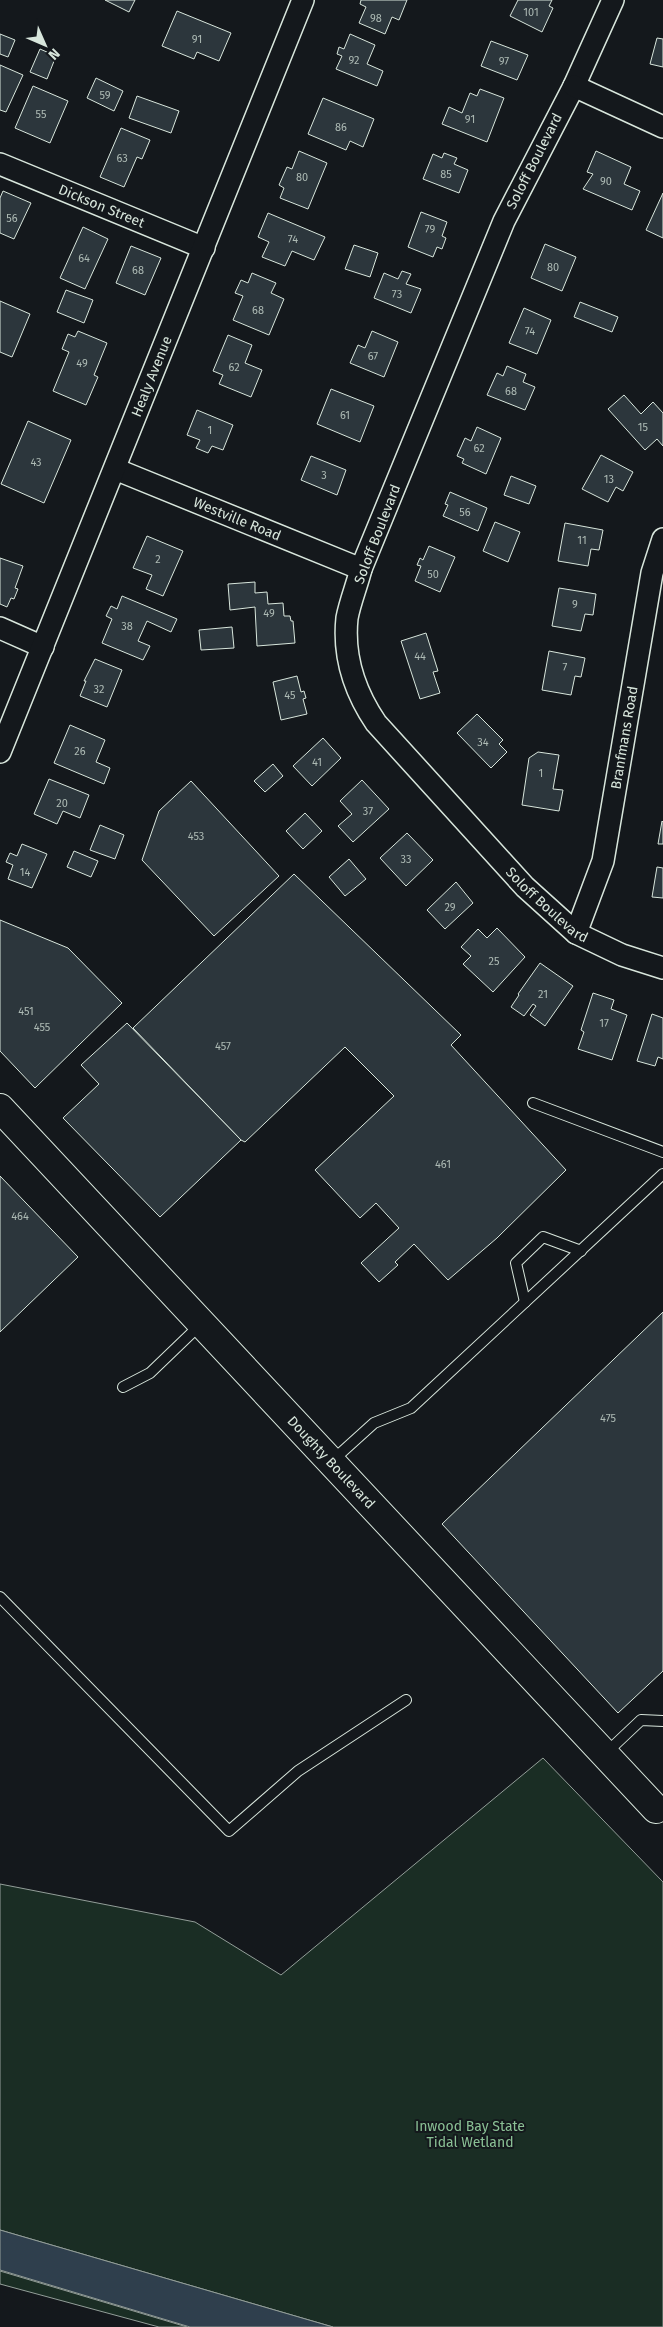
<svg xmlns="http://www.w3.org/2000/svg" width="663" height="2327" font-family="'Fira Sans',sans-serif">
  <rect width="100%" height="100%" fill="#14181c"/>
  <g fill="#1a2d24" stroke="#939e99">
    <polygon points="543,1758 663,1882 663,2327 333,2327 0,2230 0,1884 195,1922 281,1975"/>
    <polygon points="0,2271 187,2327 159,2327 0,2284"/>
  </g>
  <polygon fill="#2f3f4d" stroke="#939e99" points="0,2230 333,2327 190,2327 0,2270"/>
  <g fill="#2c363c" stroke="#d8e6dc">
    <polygon points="105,0 135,0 129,12"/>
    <polygon points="361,0 407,0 399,20 392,17 385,34 359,23 366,7 360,4"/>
    <polygon points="518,0 552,0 549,6 553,8 542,32 510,16"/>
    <polygon points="177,11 231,33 219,61 197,52 194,59 162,46"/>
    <polygon points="0,34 15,40 8,57 0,54"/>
    <polygon points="350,34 375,45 367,64 383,71 377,86 336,69 342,56 337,54 339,47 344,49"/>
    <polygon points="657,38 663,39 663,67 650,64"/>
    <polygon points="491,41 528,55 517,80 481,66"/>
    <polygon points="40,49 56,56 47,79 30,72"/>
    <polygon points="0,65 23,75 6,112 0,110"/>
    <polygon points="96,78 123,91 114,111 87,98"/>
    <polygon points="33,86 68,101 50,143 15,128"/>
    <polygon points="480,89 504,98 487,142 442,124 449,107 462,113 470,93 477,96"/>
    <polygon points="137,96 179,111 171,133 129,118"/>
    <polygon points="323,98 374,119 363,147 350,141 346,150 308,134"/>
    <polygon points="121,128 150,140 142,159 137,157 124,187 100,177"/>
    <polygon points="299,151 327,163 308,209 280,198 284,188 279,185 287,167 292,169"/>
    <polygon points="596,151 631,167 624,184 640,191 632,210 583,189 593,174 587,172"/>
    <polygon points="444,153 457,158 454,164 468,170 459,193 423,179 433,154 442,158"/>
    <polygon points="3,191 31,203 14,239 0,233 0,198"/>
    <polygon points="663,193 663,238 646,230"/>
    <polygon points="421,212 447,222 442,236 446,238 442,249 437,247 433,257 408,247"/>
    <polygon points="268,213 325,237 314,260 292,251 285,266 262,257 269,242 258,237"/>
    <polygon points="83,227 108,239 85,289 60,278"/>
    <polygon points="545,244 576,257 562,291 531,278"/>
    <polygon points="354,245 378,253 370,277 345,269"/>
    <polygon points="131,246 161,258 145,295 116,283"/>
    <polygon points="402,271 411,274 406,284 421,289 411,313 374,298 384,273 398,279"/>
    <polygon points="252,273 276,283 271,293 284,299 269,335 233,320 243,296 235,293 241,280 248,283"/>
    <polygon points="66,290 93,300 84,323 57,312"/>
    <polygon points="0,301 30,314 12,357 0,352"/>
    <polygon points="580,302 618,317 612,332 574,317"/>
    <polygon points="524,308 551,320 537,354 509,343"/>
    <polygon points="78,331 107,343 94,375 98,377 86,405 53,391 69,352 62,349 68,334 75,337"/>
    <polygon points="372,331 398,342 384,377 350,363 358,345 365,348"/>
    <polygon points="228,335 252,345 245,363 262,370 251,397 219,384 223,375 213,371"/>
    <polygon points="507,366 526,374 523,382 535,387 525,410 487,395 497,373 503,376"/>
    <polygon points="331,389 374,406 360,442 317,424"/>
    <polygon points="624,395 641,414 653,402 663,413 663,446 657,439 645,450 608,409"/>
    <polygon points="197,410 233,425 223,450 212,446 208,453 196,448 200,440 187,435"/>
    <polygon points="28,421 71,440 44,503 1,484"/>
    <polygon points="477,427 501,438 486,474 462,463 464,459 457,456 465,438 471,441"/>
    <polygon points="601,455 633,472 623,491 616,487 608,502 582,489"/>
    <polygon points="311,456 346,470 337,495 301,480"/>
    <polygon points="511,476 536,486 529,504 504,495"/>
    <polygon points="450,492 487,508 478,531 443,516 448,505 445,504"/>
    <polygon points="495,522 520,532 508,562 483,551"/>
    <polygon points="565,523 603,530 599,550 591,549 588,566 558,561"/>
    <polygon points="147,536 183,551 163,596 146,589 152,575 133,568"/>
    <polygon points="429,546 455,557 440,592 415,581 421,566 417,565 420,558 423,560"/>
    <polygon points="0,558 23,566 15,588 18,589 14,599 11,598 7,607 0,604"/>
    <polygon points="255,582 255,593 267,592 268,604 283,603 284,616 290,616 291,621 293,621 295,643 257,646 255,607 230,610 228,584"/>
    <polygon points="559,588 596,594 593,615 585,614 581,631 552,626"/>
    <polygon points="122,596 177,619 171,632 147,621 138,641 150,646 143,660 102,643 112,619 106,616 111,606 117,609"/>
    <polygon points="232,627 234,648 201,650 199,630"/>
    <polygon points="426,633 438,671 433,672 440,693 420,699 401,641"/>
    <polygon points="549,651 585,658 581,677 575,676 571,695 542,690"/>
    <polygon points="95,659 122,670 107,707 80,696 86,681 84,681"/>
    <polygon points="297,676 301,692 304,691 306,698 303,699 307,714 281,720 273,682"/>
    <polygon points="477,714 503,740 499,744 507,752 491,768 457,733"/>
    <polygon points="70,725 105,740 96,762 110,768 104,784 54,763"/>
    <polygon points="323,738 341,758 312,786 293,766"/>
    <polygon points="538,752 559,755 553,789 563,790 559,811 522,805 529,758"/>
    <polygon points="273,764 283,776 265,792 254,781"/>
    <polygon points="49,779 89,795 80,818 63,811 57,824 34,814"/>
    <polygon points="362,780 389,809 353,842 338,826 352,814 340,801"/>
    <polygon points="191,781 279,876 214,936 142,860 159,811"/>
    <polygon points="305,813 322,831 303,849 286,831"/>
    <polygon points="662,821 663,822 663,844 658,844"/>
    <polygon points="100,825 124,835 115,859 90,850"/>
    <polygon points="407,833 433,860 406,886 380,858"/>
    <polygon points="22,844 47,854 32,888 8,879 13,865 6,862 10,853 17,856"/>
    <polygon points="74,851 98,861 91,877 67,867"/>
    <polygon points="349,859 366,879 345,896 329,877"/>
    <polygon points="657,867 663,868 663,898 652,897"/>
    <polygon points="294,874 461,1035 451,1045 566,1170 497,1238 448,1280 414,1244 395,1262 398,1265 379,1282 361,1263 399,1228 376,1203 360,1218 315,1170 394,1096 345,1047 245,1142 241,1140 133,1028"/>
    <polygon points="456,882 473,903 445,929 427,910"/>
    <polygon points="0,920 68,948 122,1003 35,1088 0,1051"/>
    <polygon points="497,928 525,957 493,992 463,964 471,956 461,947 478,929 487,938"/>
    <polygon points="540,963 573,986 545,1026 530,1015 536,1006 533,1004 524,1016 511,1007 519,995 518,994"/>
    <polygon points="593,993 614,1000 611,1009 627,1015 612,1060 578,1049 584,1032 581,1030"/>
    <polygon points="652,1014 663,1018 663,1059 658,1057 655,1066 637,1061"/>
    <polygon points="127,1023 241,1140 160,1217 63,1118 99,1084 81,1065"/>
    <polygon points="0,1176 78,1257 0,1332"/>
    <polygon points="663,1312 663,1671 618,1713 442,1524"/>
  </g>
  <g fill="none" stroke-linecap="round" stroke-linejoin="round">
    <defs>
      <g id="service">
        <polyline points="533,1103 663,1152"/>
        <polyline points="525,1302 516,1263 543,1237 581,1251"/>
        <polyline points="123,1387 150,1373 201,1324"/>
        <polyline points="332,1461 374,1423 411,1408 663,1174"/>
        <polyline points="0,1597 229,1831 298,1771 406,1700"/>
        <polyline points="605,1754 641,1720 663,1721"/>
      </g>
      <g id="minor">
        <path id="s1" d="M613,0L574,86L504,221L361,569C357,585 350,602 347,618C343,656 355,692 376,723L525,887L576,933L622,955L663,968"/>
        <polyline points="574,86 663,127"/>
        <path id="s2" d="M0,164L204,248"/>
        <path id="s3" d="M115,469L361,569"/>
        <polyline points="0,628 43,647"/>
        <path id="s4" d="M0,752L303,0"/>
        <path id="s5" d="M576,933L603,861L652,573L663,539"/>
      </g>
      <g id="secondary">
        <path id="s6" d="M0,1108L656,1809"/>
      </g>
    </defs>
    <use href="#service" stroke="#d8e6dc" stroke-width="12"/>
    <use href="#minor" stroke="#d8e6dc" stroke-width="24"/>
    <use href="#secondary" stroke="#d8e6dc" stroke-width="30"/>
    <use href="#service" stroke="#14181c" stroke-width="10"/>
    <use href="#minor" stroke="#14181c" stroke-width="21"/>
    <use href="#secondary" stroke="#14181c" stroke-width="28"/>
  </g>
  <g text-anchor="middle" stroke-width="4" stroke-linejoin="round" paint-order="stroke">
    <g font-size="11" fill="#adbab4">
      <text x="531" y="16">101</text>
      <text x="376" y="22">98</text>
      <text x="197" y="43">91</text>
      <text x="354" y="64">92</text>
      <text x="504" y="65">97</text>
      <text x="105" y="99">59</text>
      <text x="41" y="118">55</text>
      <text x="470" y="123">91</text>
      <text x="341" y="131">86</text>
      <text x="122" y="162">63</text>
      <text x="446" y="178">85</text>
      <text x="302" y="181">80</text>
      <text x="606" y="185">90</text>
      <text x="12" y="222">56</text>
      <text x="430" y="233">79</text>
      <text x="293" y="243">74</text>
      <text x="84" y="262">64</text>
      <text x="553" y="271">80</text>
      <text x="138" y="274">68</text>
      <text x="397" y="298">73</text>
      <text x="258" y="314">68</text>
      <text x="530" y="335">74</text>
      <text x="373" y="360">67</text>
      <text x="82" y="367">49</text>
      <text x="234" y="371">62</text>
      <text x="511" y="395">68</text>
      <text x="345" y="419">61</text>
      <text x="643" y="431">15</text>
      <text x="210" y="434">1</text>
      <text x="479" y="452">62</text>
      <text x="36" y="466">43</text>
      <text x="324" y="479">3</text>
      <text x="609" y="483">13</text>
      <text x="465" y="516">56</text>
      <text x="582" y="544">11</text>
      <text x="158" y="563">2</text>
      <text x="433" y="578">50</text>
      <text x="575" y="608">9</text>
      <text x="269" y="617">49</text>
      <text x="127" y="630">38</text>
      <text x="420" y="660">44</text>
      <text x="565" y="671">7</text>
      <text x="99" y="693">32</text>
      <text x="290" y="699">45</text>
      <text x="483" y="746">34</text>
      <text x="80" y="755">26</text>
      <text x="317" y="766">41</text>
      <text x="541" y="777">1</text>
      <text x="62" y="807">20</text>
      <text x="368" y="815">37</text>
      <text x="196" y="840">453</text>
      <text x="406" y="863">33</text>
      <text x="25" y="876">14</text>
      <text x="450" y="911">29</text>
      <text x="494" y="965">25</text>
      <text x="543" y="998">21</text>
      <text x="26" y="1015">451</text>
      <text x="604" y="1027">17</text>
      <text x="42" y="1031">455</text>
      <text x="223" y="1050">457</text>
      <text x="443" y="1168">461</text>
      <text x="20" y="1220">464</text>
      <text x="608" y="1422">475</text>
    </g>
    <g font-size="14" fill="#d8e6dc" stroke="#14181c">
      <text transform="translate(534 161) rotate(-63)" y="5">Soloff Boulevard</text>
      <text dy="5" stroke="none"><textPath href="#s2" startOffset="110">Dickson Street</textPath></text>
      <text dy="5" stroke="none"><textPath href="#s4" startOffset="405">Healy Avenue</textPath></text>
      <text dy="5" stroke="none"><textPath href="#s3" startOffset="132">Westville Road</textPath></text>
      <text transform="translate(377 534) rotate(-69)" y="5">Soloff Boulevard</text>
      <text dy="5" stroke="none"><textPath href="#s5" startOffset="202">Branfmans Road</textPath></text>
      <text dy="5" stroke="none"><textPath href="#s1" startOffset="1035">Soloff Boulevard</textPath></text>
      <text dy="5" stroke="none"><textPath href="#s6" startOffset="485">Doughty Boulevard</textPath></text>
    </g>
    <g font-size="14" fill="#8ac095" stroke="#14181c">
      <text x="470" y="2131">Inwood Bay State<tspan x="470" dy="16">Tidal Wetland</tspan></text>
    </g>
  </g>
  <g transform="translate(45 45) rotate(135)" stroke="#14181c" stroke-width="4" paint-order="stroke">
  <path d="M0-4L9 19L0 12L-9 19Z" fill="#d8e6dc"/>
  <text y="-8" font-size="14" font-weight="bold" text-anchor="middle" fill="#d8e6dc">N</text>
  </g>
</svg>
